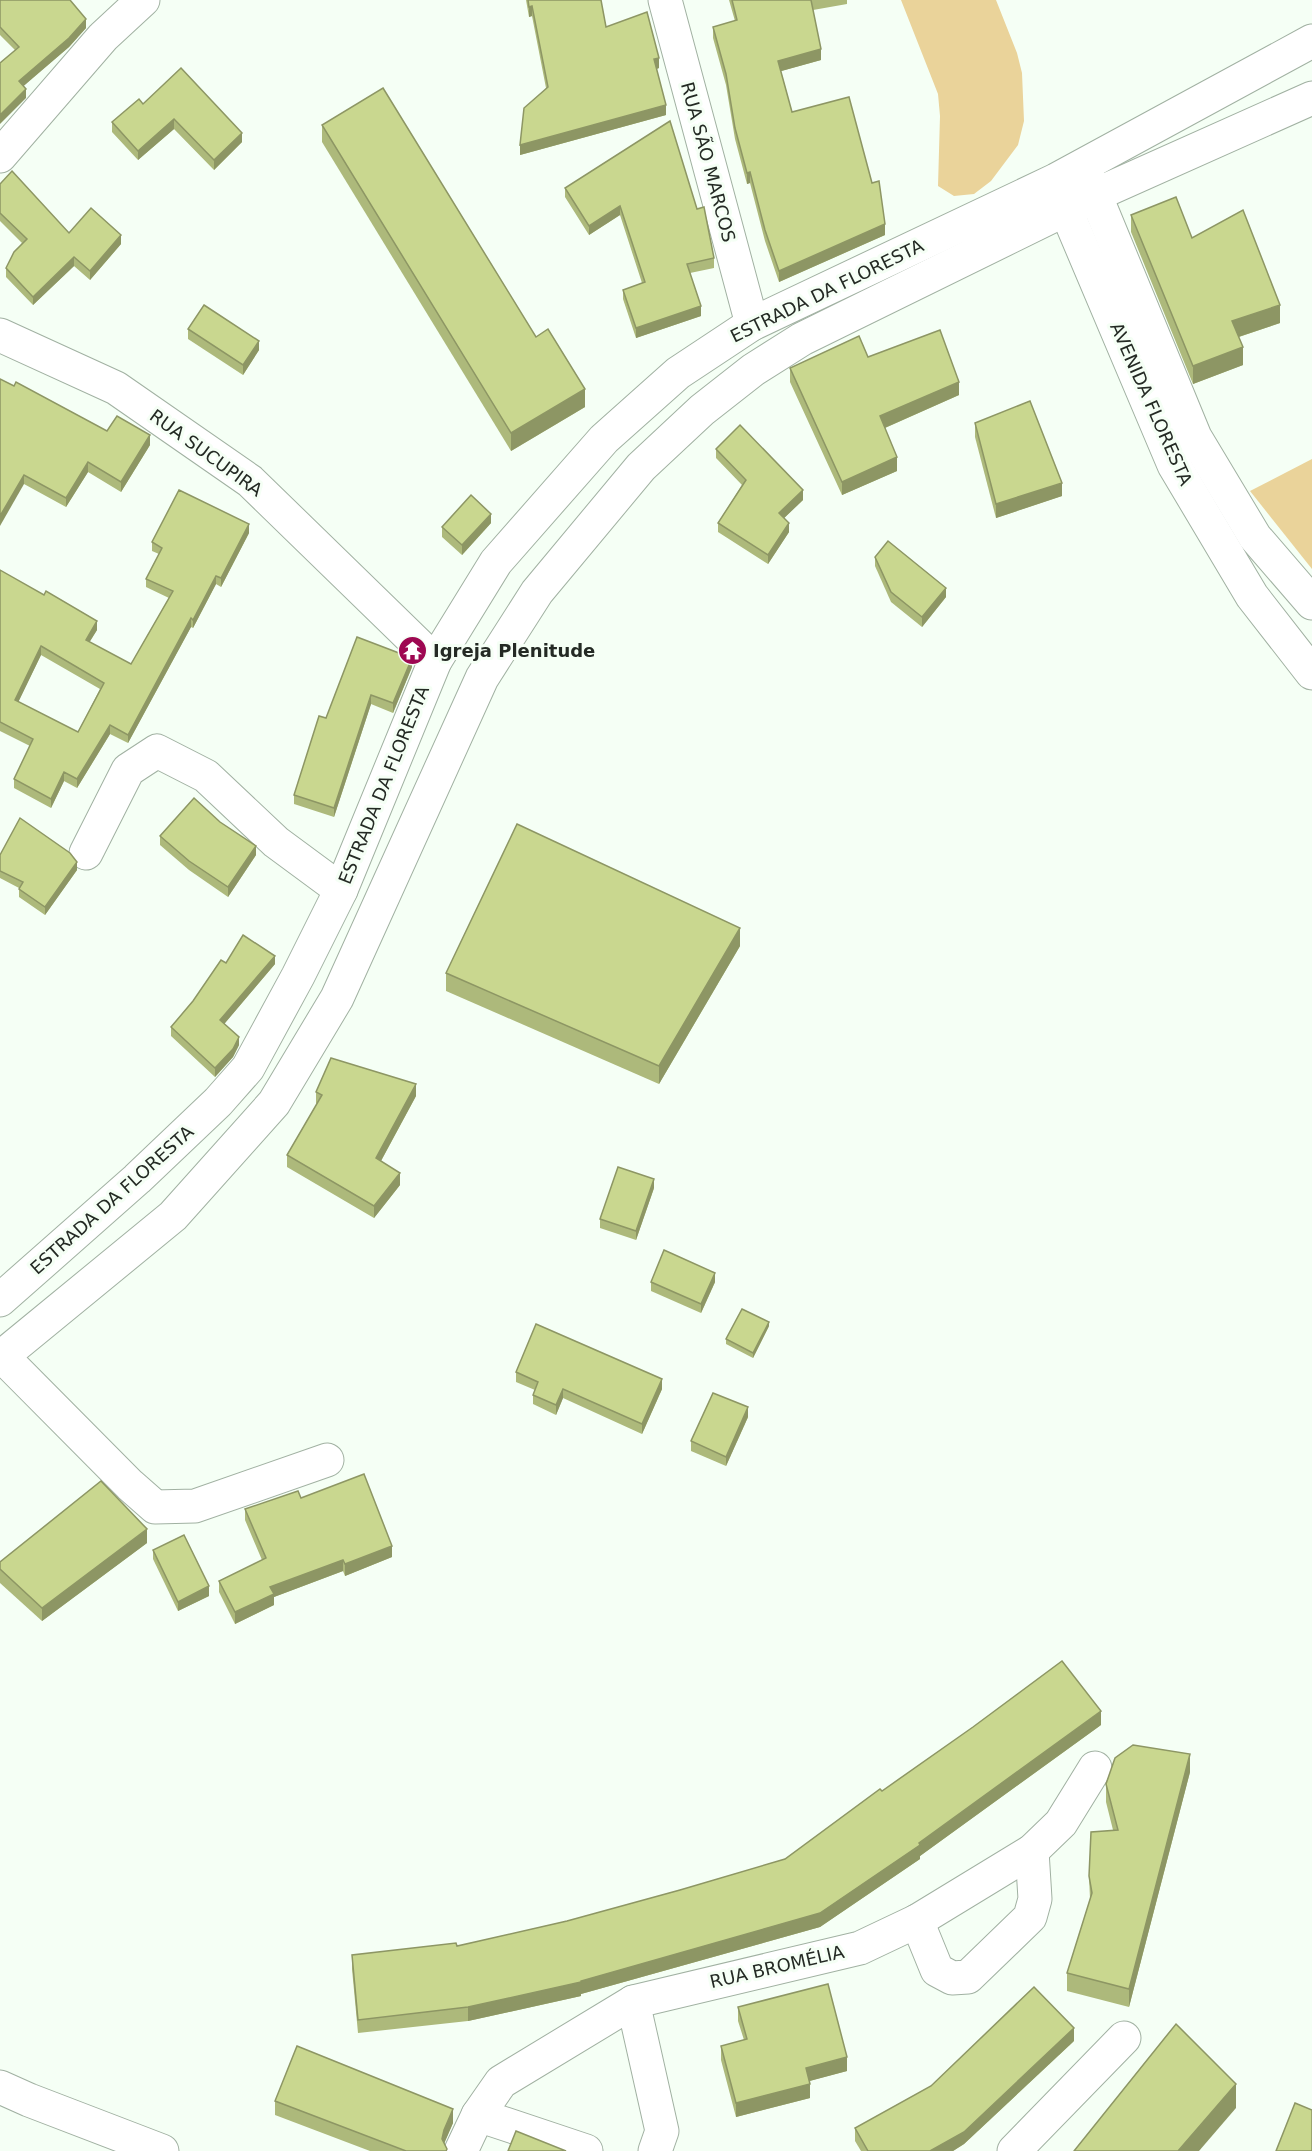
<svg xmlns="http://www.w3.org/2000/svg" width="1312" height="2151" font-family="'DejaVu Sans',sans-serif">
  <rect width="100%" height="100%" fill="#f5fff5"/>
  <g fill="#ead39a">
    <polygon points="901,0 996,0 1017,53 1022,73 1024,121 1018,145 991,181 974,194 954,196 938,186 940,116 938,94"/>
    <polygon points="1312,459 1312,569 1250,491"/>
  </g>
  <g fill="none" stroke-linecap="round" stroke-linejoin="round">
    <defs>
      <g id="minor">
        <polyline points="665,0 752,324"/>
        <polyline points="0,156 103,37 143,0"/>
        <polyline points="1085,170 1195,437 1255,537 1312,603"/>
        <polyline points="1057,182 1066,210 1174,465 1252,596 1312,673"/>
        <polyline points="0,335 116,388 250,481 435,661"/>
        <polyline points="86,853 128,770 157,751 206,776 276,842 341,890"/>
        <polyline points="2,1356 130,1485 155,1507 195,1506 327,1460"/>
        <polyline points="917,1921 937,1970 952,1978 968,1977 1030,1917 1035,1899 1032,1851"/>
        <polyline points="633,2002 662,2131 655,2151"/>
        <polyline points="0,2087 29,2100 162,2151"/>
        <polyline points="478,2115 586,2151"/>
        <polyline points="461,2151 478,2115 501,2082 633,2002 860,1948 917,1921 1032,1851 1061,1823 1095,1768"/>
        <polyline points="1014,2151 1124,2038"/>
      </g>
      <g id="major">
        <polyline points="0,1300 137,1179 218,1102 248,1068 298,976 341,890 435,661 496,562 604,439 678,373 752,324 1056,180 1312,41"/>
        <polyline points="0,1358 173,1216 274,1103 337,998 482,678 537,592 641,467 702,410 753,370 802,339 1095,195 1312,98"/>
      </g>
    </defs>
    <use href="#minor" stroke="#a1b1a2" stroke-width="35"/>
    <use href="#major" stroke="#a1b1a2" stroke-width="35"/>
    <use href="#minor" stroke="#fff" stroke-width="33"/>
    <use href="#major" stroke="#fff" stroke-width="33"/>
  </g>
  <g fill="#adb97b" fill-rule="evenodd">
    <polygon points="0,0 86,28 69,47 23,86 26,98 15,50 0,35"/>
    <polygon points="526,0 601,0 606,27 659,68 656,69 666,115 520,155 546,88 532,16 529,17"/>
    <polygon points="729,0 847,0 847,4 813,10 821,60 781,71 792,112 885,235 779,282 765,241 750,183 747,184 735,139 726,85 713,38 713,27 735,21"/>
    <polygon points="143,104 242,142 214,170 174,129 138,160 112,132 112,122"/>
    <polygon points="322,125 536,337 585,407 511,451 322,142"/>
    <polygon points="0,184 69,233 121,244 90,280 74,266 33,305 6,277 6,268 22,243 0,221"/>
    <polygon points="565,188 697,209 714,258 714,268 690,273 701,316 636,338 623,299 623,290 642,283 620,215 589,235 565,197"/>
    <polygon points="1131,215 1192,238 1280,323 1239,337 1243,365 1193,384 1131,232"/>
    <polygon points="188,329 259,350 243,375 188,339"/>
    <polygon points="868,357 959,395 885,428 897,471 842,495 790,382 790,368"/>
    <polygon points="0,379 107,431 150,445 121,492 88,472 66,507 24,484"/>
    <polygon points="975,423 1062,496 996,518 975,437"/>
    <polygon points="716,449 803,500 784,518 789,532 768,564 718,532 718,523 742,485 716,458"/>
    <polygon points="491,523 462,555 442,537 442,527"/>
    <path d="M249,533L221,587L216,584L193,628L191,627L128,743L110,734L77,788L64,781L51,808L14,788V779L30,746L0,731V570L97,630L89,642L131,664L169,598L146,587V579L159,554L152,551V542ZM41,655L100,689L78,732L18,702Z"/>
    <polygon points="875,557 946,597 922,627 891,602 875,566"/>
    <polygon points="412,667 393,713 371,704 334,817 294,804 294,795 326,718"/>
    <polygon points="160,836 256,855 228,897 189,870 160,845"/>
    <polygon points="0,855 77,870 45,915 19,897 19,888 0,878"/>
    <polygon points="740,946 659,1084 446,991 446,973"/>
    <polygon points="226,963 275,964 224,1024 239,1045 233,1057 215,1077 171,1036 171,1027"/>
    <polygon points="316,1092 416,1096 381,1161 400,1185 374,1218 287,1167 287,1155 317,1104 316,1103"/>
    <polygon points="654,1188 636,1240 600,1228 600,1219"/>
    <polygon points="651,1282 715,1282 701,1313 651,1291"/>
    <polygon points="769,1326 753,1358 726,1344 726,1339"/>
    <polygon points="516,1372 662,1389 642,1434 563,1398 556,1415 533,1404 533,1395 535,1390 516,1382"/>
    <polygon points="748,1417 726,1466 691,1451 691,1441"/>
    <polygon points="301,1498 392,1557 345,1576 343,1571 274,1597 274,1605 235,1624 219,1592 219,1581 262,1560 245,1520 245,1509"/>
    <polygon points="147,1543 42,1621 0,1583 0,1562"/>
    <polygon points="153,1550 209,1596 178,1611 153,1559"/>
    <polygon points="1101,1725 920,1856 920,1859 820,1927 581,1994 581,1996 468,2021 358,2033 352,1969 352,1955 457,1946 567,1921 680,1890 785,1859 882,1791"/>
    <polygon points="1190,1772 1129,2007 1067,1991 1067,1973 1090,1899 1089,1876 1113,1830 1106,1802 1106,1784"/>
    <polygon points="738,2007 847,2071 809,2081 810,2098 736,2117 721,2060 721,2046 744,2040 738,2021"/>
    <polygon points="1074,2041 964,2144 953,2151 861,2151 855,2141 855,2128"/>
    <polygon points="275,2101 453,2123 444,2143 447,2151 370,2151 275,2115"/>
  </g>
  <g fill="#8d9664">
    <polygon points="532,6 532,16 529,17 529,7"/>
    <polygon points="86,19 86,28 69,47 19,90 19,81"/>
    <polygon points="821,49 821,60 778,72 778,61"/>
    <polygon points="659,58 659,68 654,70 654,59"/>
    <polygon points="26,89 26,98 0,124 0,115"/>
    <polygon points="666,105 666,115 520,155 520,145"/>
    <polygon points="174,119 174,129 138,160 138,151"/>
    <polygon points="242,133 242,142 214,170 214,160"/>
    <polygon points="750,172 750,183 747,184 747,173"/>
    <polygon points="620,206 620,215 589,235 589,226"/>
    <polygon points="885,224 885,235 779,282 779,271"/>
    <polygon points="121,235 121,244 90,280 90,271"/>
    <polygon points="74,257 74,266 33,305 33,297"/>
    <polygon points="1280,305 1280,323 1232,339 1232,321"/>
    <polygon points="701,306 701,316 636,338 636,328"/>
    <polygon points="259,341 259,350 243,375 243,365"/>
    <polygon points="1243,347 1243,365 1193,384 1193,366"/>
    <polygon points="959,382 959,395 880,430 880,416"/>
    <polygon points="585,389 585,407 511,451 511,433"/>
    <polygon points="150,435 150,445 121,492 121,482"/>
    <polygon points="897,457 897,471 842,495 842,482"/>
    <polygon points="88,462 88,472 66,507 66,498"/>
    <polygon points="24,475 24,484 0,526 0,516"/>
    <polygon points="1062,483 1062,496 996,518 996,504"/>
    <polygon points="803,490 803,500 779,523 779,513"/>
    <polygon points="491,514 491,523 462,555 462,545"/>
    <polygon points="789,523 789,532 768,564 768,555"/>
    <polygon points="249,524 249,533 221,587 221,578"/>
    <polygon points="216,576 216,584 193,628 193,620"/>
    <polygon points="946,588 946,597 922,627 922,617"/>
    <polygon points="191,618 191,627 128,743 128,735"/>
    <polygon points="97,621 97,630 86,648 86,640"/>
    <polygon points="41,646 41,655 15,709 15,700"/>
    <polygon points="412,658 412,667 393,713 393,703"/>
    <polygon points="371,695 371,704 334,817 334,808"/>
    <polygon points="110,725 110,734 77,788 77,779"/>
    <polygon points="64,772 64,781 51,808 51,799"/>
    <polygon points="256,846 256,855 228,897 228,887"/>
    <polygon points="77,862 77,870 45,915 45,907"/>
    <polygon points="740,928 740,946 659,1084 659,1066"/>
    <polygon points="275,956 275,964 220,1029 220,1020"/>
    <polygon points="239,1037 239,1045 233,1057 215,1077 215,1068"/>
    <polygon points="416,1084 416,1096 376,1170 376,1158"/>
    <polygon points="400,1173 400,1185 374,1218 374,1206"/>
    <polygon points="654,1179 654,1188 636,1240 636,1231"/>
    <polygon points="715,1273 715,1282 701,1313 701,1304"/>
    <polygon points="769,1322 769,1326 753,1358 753,1353"/>
    <polygon points="662,1379 662,1389 642,1434 642,1424"/>
    <polygon points="563,1389 563,1398 556,1415 556,1405"/>
    <polygon points="748,1407 748,1417 726,1466 726,1457"/>
    <polygon points="147,1529 147,1543 42,1621 42,1608"/>
    <polygon points="392,1546 392,1557 345,1576 345,1564"/>
    <polygon points="343,1560 343,1571 274,1597 274,1605 235,1624 235,1612 270,1587"/>
    <polygon points="209,1586 209,1596 178,1611 178,1602"/>
    <polygon points="1101,1711 1101,1725 920,1856 920,1859 820,1927 581,1994 581,1996 468,2021 468,2007 581,1981 919,1843"/>
    <polygon points="1190,1754 1190,1772 1129,2007 1129,1989"/>
    <polygon points="1074,2028 1074,2041 964,2144 953,2151 930,2151"/>
    <polygon points="847,2057 847,2071 806,2082 806,2068"/>
    <polygon points="810,2084 810,2098 736,2117 736,2103"/>
    <polygon points="1236,2084 1236,2108 1199,2151 1178,2151"/>
    <polygon points="453,2109 453,2123 444,2144 442,2139 444,2130"/>
  </g>
  <g fill="#c9d78f" stroke="#8d9664" stroke-width="1.5" fill-rule="evenodd">
    <polygon points="0,0 70,0 86,19 69,38 19,81 26,89 0,115 0,63 19,47 0,27"/>
    <polygon points="528,0 601,0 606,27 647,12 659,58 654,59 666,105 520,145 524,108 548,87 532,6 529,7"/>
    <polygon points="732,0 811,0 821,49 778,61 792,112 849,97 872,183 879,181 885,224 779,271 765,230 750,172 747,173 735,128 726,74 713,27 737,20"/>
    <polygon points="181,68 242,133 214,160 174,119 138,151 112,122 139,99 143,104"/>
    <polygon points="383,88 536,337 548,329 585,389 511,433 322,125"/>
    <polygon points="670,121 697,209 704,207 714,258 687,264 701,306 636,328 623,290 645,282 620,206 589,226 565,188"/>
    <polygon points="12,171 69,233 91,208 121,235 90,271 74,257 33,297 6,268 14,252 27,239 0,213 0,184"/>
    <polygon points="1176,197 1192,238 1243,210 1280,305 1232,321 1243,347 1193,366 1131,215"/>
    <polygon points="204,305 259,341 243,365 188,329"/>
    <polygon points="940,330 959,382 880,416 897,457 842,482 790,368 859,336 868,357"/>
    <polygon points="0,379 14,386 16,382 107,431 117,416 150,435 121,482 88,462 66,498 24,475 0,516"/>
    <polygon points="1030,401 1062,483 996,504 975,423"/>
    <polygon points="740,425 803,490 779,513 789,523 768,555 718,523 746,480 716,449"/>
    <path d="M179,490L249,524L221,578L216,576L193,620L191,618L128,735L110,725L77,779L64,772L51,799L14,779L33,739L0,722V570L44,595L46,591L97,621L86,640L131,664L173,591L146,579L162,548L152,542ZM41,646L104,683L78,732L15,700Z"/>
    <polygon points="471,495 491,514 462,545 442,527"/>
    <polygon points="888,541 946,588 922,617 891,592 875,557"/>
    <polygon points="357,637 412,658 393,703 371,695 334,808 294,795 319,716 326,718"/>
    <polygon points="194,798 220,822 256,846 228,887 189,861 160,836"/>
    <polygon points="20,818 70,853 77,862 45,907 19,889 23,882 0,871 0,855"/>
    <polygon points="517,824 740,928 659,1066 446,973"/>
    <polygon points="243,935 275,956 220,1020 239,1037 233,1049 215,1068 171,1027 193,1001 221,960 226,963"/>
    <polygon points="331,1058 416,1084 376,1158 400,1173 374,1206 287,1155 322,1095 316,1092"/>
    <polygon points="618,1167 654,1179 636,1231 600,1219"/>
    <polygon points="664,1250 715,1273 701,1304 651,1282"/>
    <polygon points="742,1309 769,1322 753,1353 726,1339"/>
    <polygon points="536,1324 662,1379 642,1424 563,1389 556,1405 533,1395 538,1382 516,1372"/>
    <polygon points="713,1393 748,1407 726,1457 691,1441"/>
    <polygon points="364,1474 392,1546 345,1564 343,1560 270,1587 274,1594 235,1612 219,1581 266,1558 245,1509 298,1491 301,1498"/>
    <polygon points="101,1481 147,1529 42,1608 0,1569 0,1562"/>
    <polygon points="184,1535 209,1586 178,1602 153,1550"/>
    <polygon points="1062,1661 1101,1711 919,1843 920,1845 820,1913 581,1981 581,1982 468,2007 358,2020 352,1955 456,1943 457,1946 567,1921 680,1890 785,1859 880,1789 882,1791 973,1727"/>
    <polygon points="1133,1745 1190,1754 1129,1989 1067,1973 1092,1893 1089,1876 1091,1832 1118,1830 1106,1784 1115,1758"/>
    <polygon points="828,1984 847,2057 806,2068 810,2084 736,2103 721,2046 747,2039 738,2007"/>
    <polygon points="1034,1987 1074,2028 964,2132 930,2151 868,2151 855,2128 931,2086"/>
    <polygon points="1176,2024 1236,2084 1178,2151 1074,2151"/>
    <polygon points="297,2046 453,2109 444,2130 442,2139 447,2149 446,2151 406,2151 275,2101"/>
    <polygon points="1295,2103 1312,2110 1312,2151 1276,2151"/>
    <polygon points="516,2131 566,2151 508,2151"/>
  </g>
  <defs>
    <symbol id="temple-disc" viewBox="-11 -11 22 22"><circle r="9.5" fill="#9e0852" stroke="#f5fff5"/><path d="M0-6L5-2H3V0L6.5 2.5H4V6H1.5V3h-3V6H-4V2.5H-6.5L-3 0V-2H-5Z" fill="#fff"/></symbol>
  </defs>
  <g fill-rule="evenodd">
    <use href="#temple-disc" x="396" y="634" width="33" height="33"/>
  </g>
  <g text-anchor="middle" stroke-width="6" stroke-linejoin="round" paint-order="stroke">
    <g font-size="18" fill="#242a24" stroke="#f5fff5">
      <text transform="translate(708 162) rotate(75)" y="6">RUA SÃO MARCOS</text>
      <text transform="translate(827 291) rotate(-26)" y="6">ESTRADA DA FLORESTA</text>
      <text transform="translate(1151 404) rotate(66)" y="6">AVENIDA FLORESTA</text>
      <text transform="translate(206 453) rotate(36)" y="6">RUA SUCUPIRA</text>
      <text transform="translate(384 785) rotate(-68)" y="6">ESTRADA DA FLORESTA</text>
      <text transform="translate(112 1200) rotate(-42)" y="6">ESTRADA DA FLORESTA</text>
      <text transform="translate(777 1967) rotate(-13)" y="6">RUA BROMÉLIA</text>
    </g>
    <g font-size="18" font-weight="bold" fill="#242a24" stroke="#f5fff5" text-anchor="start">
      <text x="433" y="657">Igreja Plenitude</text>
    </g>
  </g>
</svg>
